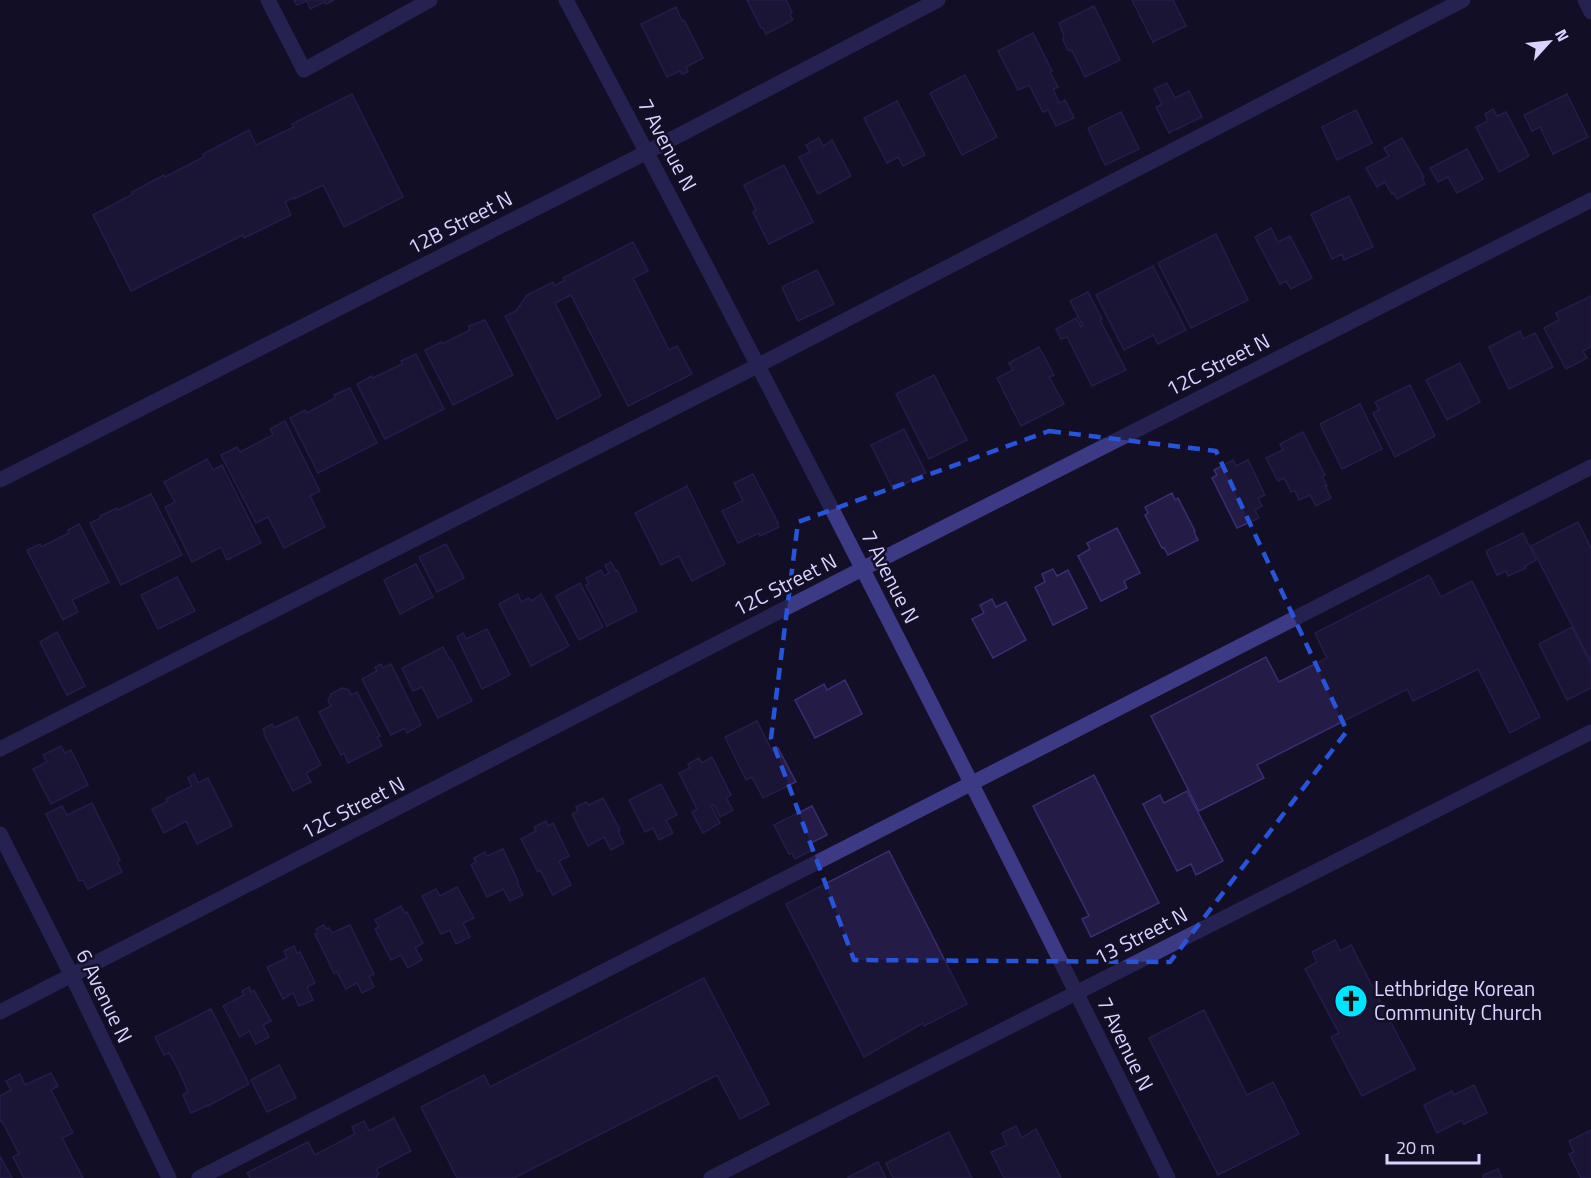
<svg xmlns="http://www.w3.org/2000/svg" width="1591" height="1178" font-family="'Titillium Web',sans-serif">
  <rect width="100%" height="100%" fill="#130f26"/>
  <g fill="#241b47" stroke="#3b2d73" stroke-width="1.5">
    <polygon points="294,0 334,0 326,4 325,2 310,9 307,1 297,5"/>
    <polygon points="747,0 786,0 792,12 790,14 793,20 766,34 763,28 761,28"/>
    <polygon points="1132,0 1173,0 1186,26 1153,42"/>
    <polygon points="1094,6 1120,60 1085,77 1072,51 1068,50 1063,40 1064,36 1059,23"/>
    <polygon points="676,7 682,21 684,20 703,58 686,67 688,72 682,74 680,71 667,77 641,24"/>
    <polygon points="1033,33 1052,71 1050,72 1058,87 1053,89 1059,103 1065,100 1074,118 1056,126 1048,110 1043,112 1029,85 1018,90 998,51"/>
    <polygon points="965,75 997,137 962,155 930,93"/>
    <polygon points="1167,83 1175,98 1189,91 1202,117 1169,133 1156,107 1162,104 1154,89"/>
    <polygon points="352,94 403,197 344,227 323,185 294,199 294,197 285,202 291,215 244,238 243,235 131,291 93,215 133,194 132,192 164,175 165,177 204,157 203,154 249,130 256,145 294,127 292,124"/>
    <polygon points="1567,94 1588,137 1553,154 1540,127 1532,131 1524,115"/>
    <polygon points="897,101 925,155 903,166 898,157 887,163 864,118"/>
    <polygon points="1493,109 1497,116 1506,112 1529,156 1499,172 1476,127 1488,121 1485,114"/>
    <polygon points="1356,110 1372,143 1337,160 1322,127"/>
    <polygon points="1121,112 1139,149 1105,165 1088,128"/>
    <polygon points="819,138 823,146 832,140 851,176 818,194 799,157 810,152 806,145"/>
    <polygon points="1402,138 1424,177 1422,178 1425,184 1397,199 1394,193 1392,194 1385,182 1377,187 1366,168 1389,156 1384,148"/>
    <polygon points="1467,149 1483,179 1457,193 1448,177 1438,182 1430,168"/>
    <polygon points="784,165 813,222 769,244 753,212 756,210 744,185"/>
    <polygon points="1349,196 1373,247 1344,260 1342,254 1332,259 1311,214"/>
    <polygon points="1271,228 1278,242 1290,236 1312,278 1291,289 1286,281 1280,284 1255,237"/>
    <polygon points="1216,234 1248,300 1191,328 1158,263"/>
    <polygon points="633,242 648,271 633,278 669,350 677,346 692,374 628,406 571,295 555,303 601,396 557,419 505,316 516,311 527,295 553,282 554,286 564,281 563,278"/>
    <polygon points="1153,266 1186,330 1158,344 1153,335 1124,350 1096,295"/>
    <polygon points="817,270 834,304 798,321 782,287"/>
    <polygon points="1088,292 1102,319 1100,320 1126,370 1092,386 1067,337 1061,339 1056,329 1076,318 1081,327 1083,326 1070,301"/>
    <polygon points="1591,296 1591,347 1583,351 1587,358 1566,369 1544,328 1559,320 1556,313"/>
    <polygon points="485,320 513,375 453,405 425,350 441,342 442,344 470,330 469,326"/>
    <polygon points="1520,331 1523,339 1535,333 1553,367 1509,389 1489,347"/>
    <polygon points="1039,347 1054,375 1049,377 1064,404 1021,426 997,378 1013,370 1009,363"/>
    <polygon points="416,354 444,409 385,439 357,384 372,376 373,378 402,364 401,361"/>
    <polygon points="1460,363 1480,402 1447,420 1426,380"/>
    <polygon points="934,375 967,440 929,459 896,394"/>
    <polygon points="1410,385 1435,436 1395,457 1373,413 1379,410 1375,402"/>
    <polygon points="350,388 377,443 318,473 290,418 305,410 307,413 335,398 334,395"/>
    <polygon points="1360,404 1382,449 1342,469 1320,424"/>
    <polygon points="285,421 320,491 310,496 325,527 284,548 268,517 256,523 221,455 237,447 240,452 273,435 270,429"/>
    <polygon points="904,429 926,473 893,489 871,445"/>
    <polygon points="1303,432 1325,475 1322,476 1327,486 1325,486 1331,498 1316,506 1310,495 1299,500 1295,491 1291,492 1284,478 1278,481 1266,458 1283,450 1280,444"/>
    <polygon points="207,459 213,470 222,465 261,543 227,560 221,547 192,562 165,507 175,502 164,482"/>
    <polygon points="1233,460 1236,466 1248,460 1265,495 1258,498 1262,506 1255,510 1259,518 1237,528 1212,478 1217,475 1214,470"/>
    <polygon points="753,474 778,523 777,523 779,527 760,536 759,533 738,543 722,511 743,501 734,483"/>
    <polygon points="687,486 725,564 692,581 679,556 661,565 635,513"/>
    <polygon points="1172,493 1175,500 1178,498 1195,531 1194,532 1198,540 1168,555 1164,548 1162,548 1145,515 1148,513 1145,507"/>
    <polygon points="151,494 182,555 121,585 90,523 101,518 100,516 117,508 118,510"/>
    <polygon points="1578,522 1591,548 1591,662 1531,546"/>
    <polygon points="79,524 109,582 72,600 78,612 63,620 27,550 40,544 41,547 69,533 68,530"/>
    <polygon points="1117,528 1140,573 1124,581 1127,588 1101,601 1078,556 1090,549 1087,543"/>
    <polygon points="1523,533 1536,560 1525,566 1526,568 1508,576 1506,571 1497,575 1486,551"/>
    <polygon points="446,544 464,578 437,592 419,557"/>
    <polygon points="611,562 616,571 617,570 637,611 607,626 586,585 589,584 586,578 601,570 604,576 609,573 605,565"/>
    <polygon points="416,564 433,597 400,614 384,580"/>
    <polygon points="1053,569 1057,576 1068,570 1087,608 1053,625 1035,587 1045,582 1042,574"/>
    <polygon points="1429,575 1441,597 1472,581 1540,717 1510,733 1478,669 1413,701 1407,689 1257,765 1264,778 1199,811 1151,716 1266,657 1279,682 1327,658 1315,633"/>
    <polygon points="177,577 195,611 158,629 141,595"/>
    <polygon points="580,583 603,627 579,640 556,596"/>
    <polygon points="518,594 521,602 529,598 531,601 541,594 569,646 531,666 499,604"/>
    <polygon points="992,599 996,607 1006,602 1026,640 993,658 972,619 984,613 980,605"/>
    <polygon points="1572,627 1591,665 1591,688 1567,700 1539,644"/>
    <polygon points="487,629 510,675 482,689 457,637 463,633 466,639"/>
    <polygon points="57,632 85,686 67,695 40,642"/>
    <polygon points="443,647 450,660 451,660 472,701 438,718 422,687 413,691 402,668"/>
    <polygon points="381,664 383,668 391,664 421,725 407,733 405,728 391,735 362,679 377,671 375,667"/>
    <polygon points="845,680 862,714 815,738 795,700 824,684 827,690"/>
    <polygon points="342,688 349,690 351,695 357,692 380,736 377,737 382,746 348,763 344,753 341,755 319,712 331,706 328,701 331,694"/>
    <polygon points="297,717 321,765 306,773 311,782 293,791 264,734 265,733 263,729 272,724 274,728"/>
    <polygon points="757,721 772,751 778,748 796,782 763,798 752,777 746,780 725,737"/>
    <polygon points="61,746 65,753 71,750 88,785 51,804 33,769 47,762 43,755"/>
    <polygon points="712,757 731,795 726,798 733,810 720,817 714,805 711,806 720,823 703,833 692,812 697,809 679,773 690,768 688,764 699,758 702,763"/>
    <polygon points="194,774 198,783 208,778 232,826 197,844 186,821 164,833 152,809 167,802 166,799 192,786 188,778"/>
    <polygon points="1094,775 1159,903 1091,937 1082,919 1089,916 1033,806"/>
    <polygon points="661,784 677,815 666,820 673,833 659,840 653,828 645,832 629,800"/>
    <polygon points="1187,791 1223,861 1196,875 1191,864 1177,871 1143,804 1160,795 1164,803"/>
    <polygon points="603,798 620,830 618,831 624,843 611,850 604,837 588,846 572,814 578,811 576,807 586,802 589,805"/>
    <polygon points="92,803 120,860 117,862 122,872 88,889 83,880 79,881 46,814 62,806 67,815"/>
    <polygon points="812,806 827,835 811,843 814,849 795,859 792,853 789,854 774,825"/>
    <polygon points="546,821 548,826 553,823 569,856 559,861 571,885 553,895 540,870 538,872 521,839 536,831 534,827"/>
    <polygon points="503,849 518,881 517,882 523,895 510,901 503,889 487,897 471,865 476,862 474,858 485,852 487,856"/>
    <polygon points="889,851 967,1004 924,1026 923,1023 864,1057 786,904"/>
    <polygon points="457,887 474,918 463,923 470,937 456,944 450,930 441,934 422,896 436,889 440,896"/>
    <polygon points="401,906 405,913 407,912 423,943 415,948 422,960 408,968 401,955 391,960 375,929 379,927 375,920"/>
    <polygon points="324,925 326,929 329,928 332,933 350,925 374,974 369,977 374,987 362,993 357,983 346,989 337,972 334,973 315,934 318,933 316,929"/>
    <polygon points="1335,940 1340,951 1351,945 1415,1069 1362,1096 1331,1037 1339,1033 1305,969 1317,962 1312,952"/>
    <polygon points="294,946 297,953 300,952 315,983 307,987 313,1000 299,1006 293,993 283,999 267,967 287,958 284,951"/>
    <polygon points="704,978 769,1104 740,1119 717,1075 514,1178 457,1178 421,1107 484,1075 490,1087"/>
    <polygon points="249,987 251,992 254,990 271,1021 263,1025 269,1037 256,1044 249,1031 240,1037 223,1006 244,995 242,991"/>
    <polygon points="211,1009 249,1084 208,1106 208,1105 191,1113 183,1095 188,1092 178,1069 169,1053 164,1055 155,1037"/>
    <polygon points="1204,1010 1247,1095 1273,1082 1299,1134 1218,1175 1149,1038"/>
    <polygon points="279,1065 296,1098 267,1112 251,1080"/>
    <polygon points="51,1073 58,1086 51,1090 73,1133 62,1138 83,1178 24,1178 13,1157 19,1154 2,1121 0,1122 0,1096 11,1090 6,1081 20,1074 25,1085"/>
    <polygon points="1474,1085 1487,1113 1464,1124 1462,1120 1437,1133 1424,1105 1452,1091 1454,1095"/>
    <polygon points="394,1118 411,1151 376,1169 379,1174 376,1176 377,1178 250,1178 247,1173 308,1142 315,1155 355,1134 352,1127 364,1121 369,1131"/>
    <polygon points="1016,1126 1022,1138 1036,1129 1061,1178 1004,1178 991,1152 1007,1145 1002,1133"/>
    <polygon points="1591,1130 1591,1178 1581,1178 1569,1154 1574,1152 1569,1141"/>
    <polygon points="949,1132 972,1178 893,1178 886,1163"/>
    <polygon points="0,1156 12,1178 0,1178"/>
    <polygon points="878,1162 886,1178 847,1178"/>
    <polygon points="1498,1169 1502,1178 1483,1178 1483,1175"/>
  </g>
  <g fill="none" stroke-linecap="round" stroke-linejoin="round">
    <g stroke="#3d3a85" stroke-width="15">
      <polyline points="268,0 304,70 430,0"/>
      <path d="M566,0C773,389 973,782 1168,1178"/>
      <polyline points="1585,0 1591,12"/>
      <polyline points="0,480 647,152 938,0"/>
      <polyline points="0,749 757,366 1463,0"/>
      <polyline points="0,834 72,976 169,1178"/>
      <polyline points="0,1012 862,569 1591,200"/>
      <polyline points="199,1178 1591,467"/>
      <polyline points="711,1178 1591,732"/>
    </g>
  </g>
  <path d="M0 0H1591V1178H0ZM1049,431L1216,451L1347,731L1170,962L854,960L771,738L798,522Z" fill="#130f26" fill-opacity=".55" fill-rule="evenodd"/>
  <path fill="none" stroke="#2655da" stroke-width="4.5" stroke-dasharray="12 8" stroke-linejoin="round" d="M1049,431L1216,451L1347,731L1170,962L854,960L771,738L798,522Z"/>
  <defs>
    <symbol id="church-disc" viewBox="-11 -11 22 22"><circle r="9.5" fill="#00e5ff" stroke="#130f26"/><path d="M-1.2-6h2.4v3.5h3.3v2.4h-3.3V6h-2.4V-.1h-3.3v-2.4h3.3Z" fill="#111"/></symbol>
  </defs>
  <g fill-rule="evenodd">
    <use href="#church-disc" x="1332" y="982" width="38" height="38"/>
  </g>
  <g text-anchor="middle" stroke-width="5" stroke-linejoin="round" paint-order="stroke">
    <g font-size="21" fill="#d9d4ff" stroke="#130f26">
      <text transform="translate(667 145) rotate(62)" y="7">7 Avenue N</text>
      <text transform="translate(460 223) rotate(-27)" y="7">12B Street N</text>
      <text transform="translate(1218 365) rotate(-27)" y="7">12C Street N</text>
      <text transform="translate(890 577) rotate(63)" y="7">7 Avenue N</text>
      <text transform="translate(785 585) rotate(-27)" y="7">12C Street N</text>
      <text transform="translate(353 808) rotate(-27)" y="7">12C Street N</text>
      <text transform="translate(1141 936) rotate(-27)" y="7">13 Street N</text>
      <text transform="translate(104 996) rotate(64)" y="7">6 Avenue N</text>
      <text transform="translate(1125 1044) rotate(64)" y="7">7 Avenue N</text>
    </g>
    <g font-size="21" fill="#d9d4ff" stroke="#130f26" text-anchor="start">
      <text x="1374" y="996">Lethbridge Korean<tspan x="1374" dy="24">Community Church</tspan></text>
    </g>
  </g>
  <g transform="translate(1549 42) rotate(63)" stroke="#130f26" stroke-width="4.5" paint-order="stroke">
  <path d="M0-4.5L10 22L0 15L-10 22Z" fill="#d9d4ff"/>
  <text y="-9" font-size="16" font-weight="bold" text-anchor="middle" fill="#d9d4ff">N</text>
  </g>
  <path d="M1387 1154v9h92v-9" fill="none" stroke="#d9d4ff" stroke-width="3"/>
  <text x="1396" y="1154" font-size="18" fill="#d9d4ff" stroke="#130f26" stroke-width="4.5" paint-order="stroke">20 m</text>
</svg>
